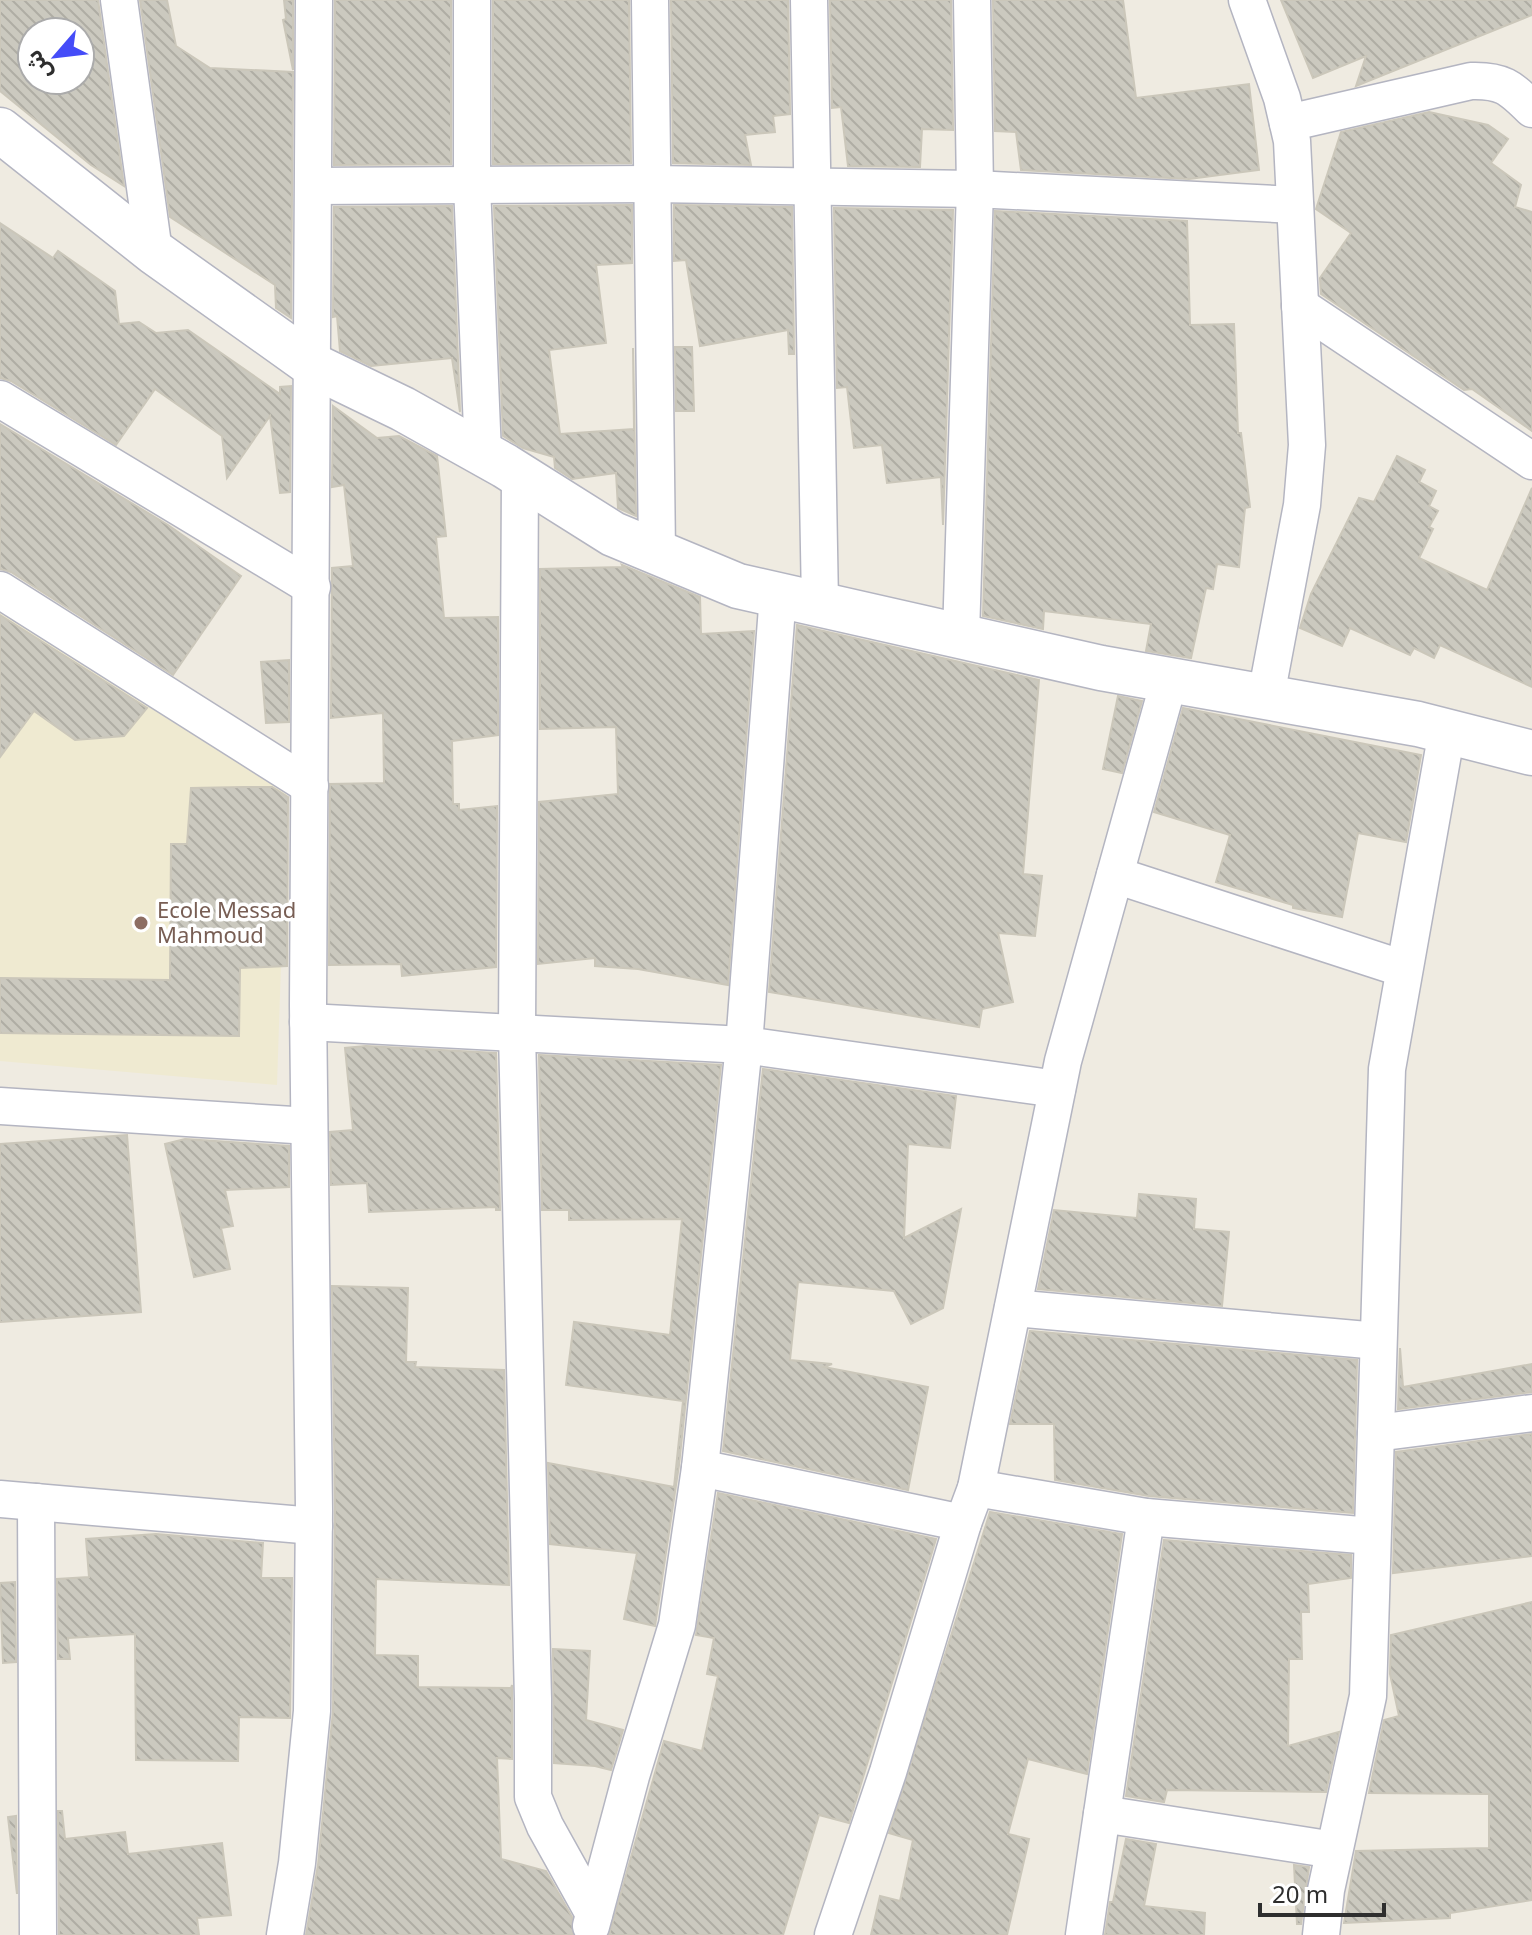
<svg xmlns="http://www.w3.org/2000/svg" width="1532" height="1935" font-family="'Noto Sans','Noto Sans Arabic',sans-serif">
  <defs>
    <pattern id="building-back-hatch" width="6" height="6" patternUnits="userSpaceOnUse" patternTransform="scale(2)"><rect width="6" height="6" fill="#cbc9bf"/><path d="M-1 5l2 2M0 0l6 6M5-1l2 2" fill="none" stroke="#afada4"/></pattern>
  </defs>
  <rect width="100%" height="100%" fill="#efebe1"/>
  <polygon fill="#efead1" points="0,597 287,784 277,1085 0,1061"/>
  <g fill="url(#building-back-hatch)" stroke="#cbc7ba" stroke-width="2" fill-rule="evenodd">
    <path d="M0,0H98L124,186L91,165L0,91ZM32,32H80V80H32Z"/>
    <polygon points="140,0 167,0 176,46 210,68 293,72 291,318 276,308 275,285 170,217"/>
    <polygon points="284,0 293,0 293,70 283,20 286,19"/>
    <polygon points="335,0 451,0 451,164 334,165"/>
    <polygon points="493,0 629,0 631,163 493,164"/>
    <polygon points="671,0 788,0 790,114 773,116 775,132 745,135 751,165 673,163"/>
    <polygon points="830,0 951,0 953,130 922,129 920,167 848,166 841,107 832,108"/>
    <polygon points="993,0 1123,0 1136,98 1249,84 1259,170 1189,179 1021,170 1016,132 995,131"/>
    <polygon points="1281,0 1532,0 1532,15 1356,86 1366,56 1313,78"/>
    <polygon points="1429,112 1488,125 1508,139 1491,163 1521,185 1515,207 1532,212 1532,431 1472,389 1464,390 1321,294 1320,278 1351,233 1316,209 1341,132"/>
    <polygon points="632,205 632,263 596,265 606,343 549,350 560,434 634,429 633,348 636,516 618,508 616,473 572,479 555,468 554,457 523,448 503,436 494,206"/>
    <polygon points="674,205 792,207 794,354 789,354 788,330 700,346 686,260 674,261"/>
    <polygon points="452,206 460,412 452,358 371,366 340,351 337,316 333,317 334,207"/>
    <polygon points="834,208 953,210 943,525 941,477 887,483 882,445 854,448 847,387 837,388"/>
    <polygon points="995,211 1187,221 1190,325 1234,324 1238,433 1241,433 1250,507 1245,508 1239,567 1217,564 1213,589 1206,588 1191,658 1146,651 1151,624 1044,611 1043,629 983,616"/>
    <polygon points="0,223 53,258 58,251 115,291 119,324 139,322 156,333 188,330 280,394 280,387 291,386 290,492 280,493 270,416 227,478 222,436 155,389 116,445 11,381 0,378"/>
    <polygon points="675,347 692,347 694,411 676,411"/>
    <polygon points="333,406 377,438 399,436 437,456 446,536 436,537 444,618 498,617 498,735 452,741 453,804 459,804 459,810 497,806 496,967 402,976 401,964 329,965 330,784 384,783 383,713 331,718 332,568 353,566 344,485 332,487"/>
    <polygon points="0,424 168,525 241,576 173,675 11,572 0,569"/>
    <polygon points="1397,456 1425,470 1419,482 1436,491 1429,506 1438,511 1429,527 1433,529 1419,558 1487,590 1532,488 1532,687 1440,645 1434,658 1414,648 1410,655 1350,628 1342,646 1300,628 1311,594 1359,498 1374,502"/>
    <polygon points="622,565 700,597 701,634 754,631 728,985 638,969 595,966 595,958 538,964 539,802 618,794 616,727 540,729 540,569 623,567"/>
    <polygon points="0,615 147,708 124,736 75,740 34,711 0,757"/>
    <polygon points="797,625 1039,680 1023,874 1042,876 1035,936 998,933 1013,1002 982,1009 979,1027 769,992"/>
    <polygon points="289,660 289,722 266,723 261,662"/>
    <polygon points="1118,696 1142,701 1122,773 1103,769"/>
    <polygon points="1183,708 1421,755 1406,842 1358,833 1342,917 1293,908 1293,905 1216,882 1230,835 1154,812"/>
    <polygon points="244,787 272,787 288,797 287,966 240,968 239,1036 0,1033 0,978 170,980 171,844 187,844 191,788"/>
    <polygon points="366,1046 496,1053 500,1210 496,1210 496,1207 369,1212 367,1183 331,1185 330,1132 353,1130 345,1048"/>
    <polygon points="539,1055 721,1065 679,1465 655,1626 624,1619 637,1553 550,1544 548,1463 674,1487 683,1401 566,1385 574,1322 670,1335 682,1219 569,1220 569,1210 542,1210"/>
    <polygon points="763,1069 956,1096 950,1148 908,1144 904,1238 961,1209 943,1308 911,1324 894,1291 798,1282 790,1360 832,1364 824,1367 928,1387 908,1490 723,1451"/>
    <polygon points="127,1135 141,1312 0,1322 0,1144"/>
    <polygon points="185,1139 289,1146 289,1187 225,1190 233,1226 221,1228 230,1269 194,1277 165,1144"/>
    <polygon points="1139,1194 1196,1199 1194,1229 1229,1232 1222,1306 1038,1289 1054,1210 1137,1218"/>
    <polygon points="332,1286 408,1288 406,1362 416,1362 415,1367 504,1370 509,1585 376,1579 375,1655 418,1656 418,1687 511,1688 512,1685 512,1759 497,1758 501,1859 546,1871 572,1917 573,1935 306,1935 318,1865 333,1711 335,1510"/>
    <polygon points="1030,1331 1357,1360 1353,1513 1149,1496 1055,1480 1054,1424 1010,1424"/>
    <polygon points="1400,1348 1403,1387 1532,1364 1532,1392 1398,1409"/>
    <polygon points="1532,1434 1532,1556 1393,1573 1396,1452"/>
    <polygon points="718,1493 936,1539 849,1823 819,1815 783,1935 609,1935 664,1741 702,1751 718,1676 707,1674 714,1638 696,1635"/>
    <polygon points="990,1512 1122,1534 1087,1774 1028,1759 1008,1834 1029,1839 1007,1935 871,1935 880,1896 900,1901 913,1840 889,1833"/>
    <polygon points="156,1534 263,1543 261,1578 292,1578 290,1718 239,1717 238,1761 136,1760 135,1634 68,1638 70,1659 58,1659 57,1579 89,1577 86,1539"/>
    <polygon points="1164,1540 1351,1555 1351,1578 1308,1584 1309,1612 1301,1612 1302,1659 1289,1659 1288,1746 1339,1732 1326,1792 1167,1790 1164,1802 1126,1796"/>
    <polygon points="15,1582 16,1662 3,1663 0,1583"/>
    <polygon points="1532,1602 1532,1900 1450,1913 1450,1918 1344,1923 1356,1851 1489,1848 1489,1794 1369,1793 1384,1720 1399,1716 1390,1674 1391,1635"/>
    <polygon points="553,1649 590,1651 586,1720 623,1730 611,1770 595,1766 554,1763"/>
    <polygon points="58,1811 62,1811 65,1839 125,1832 128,1854 222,1843 231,1915 197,1918 199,1935 59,1935"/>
    <polygon points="16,1816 17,1894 8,1817"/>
    <polygon points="1126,1839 1156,1844 1144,1906 1205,1913 1204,1935 1105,1935 1110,1902 1113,1902"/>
    <polygon points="1294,1865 1309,1867 1301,1924 1297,1924"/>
  </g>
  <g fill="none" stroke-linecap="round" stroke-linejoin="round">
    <defs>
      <g id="minor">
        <polyline points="119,0 154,252"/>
        <polyline points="472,0 472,185 483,454"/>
        <polyline points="650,0 657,552"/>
        <polyline points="809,0 820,603"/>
        <polyline points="1247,0 1282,98 1292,141 1307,445 1302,505 1266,696"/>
        <path d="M1288,123L1471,81C1502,80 1510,87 1532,109"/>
        <polyline points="314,186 653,184 975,189 1295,205"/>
        <polyline points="1300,306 1532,461"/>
        <polyline points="0,399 312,587"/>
        <polyline points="520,475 517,1033 533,1699 533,1797 545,1826 594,1914"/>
        <polyline points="0,590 310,786"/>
        <polyline points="961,635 975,189 972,0"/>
        <polyline points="1115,875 1404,969"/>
        <polyline points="308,1022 744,1045 1057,1089"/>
        <polyline points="0,1106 309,1126"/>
        <polyline points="1013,1308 1378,1341"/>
        <polyline points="1376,1433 1532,1413"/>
        <polyline points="700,1468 963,1523"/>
        <polyline points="976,1488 1146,1517 1372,1536"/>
        <polyline points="0,1499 314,1526"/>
        <polyline points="36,1502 38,1935"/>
        <polyline points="1102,1814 1334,1850"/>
        <polyline points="591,1926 631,1776 677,1625 700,1468 744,1045 778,594"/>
        <polyline points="285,1935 297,1863 312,1711 314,1510 308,1006 314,0"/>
        <polyline points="833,1935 888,1772 963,1523 976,1488 1063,1061 1169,681"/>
        <polyline points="1084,1935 1146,1517"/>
        <polyline points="1321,1935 1326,1890 1368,1696 1387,1069 1447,731"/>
      </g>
      <polyline id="tertiary" points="0,130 154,252 314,366 403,409 505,466 613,534 738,586 1101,668 1418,724 1532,753"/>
    </defs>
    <use href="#minor" stroke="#b4b5c1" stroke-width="39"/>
    <use href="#tertiary" stroke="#b4b5c1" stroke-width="47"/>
    <use href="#minor" stroke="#fff" stroke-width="36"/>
    <use href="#tertiary" stroke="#fff" stroke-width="44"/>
  </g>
  <circle fill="#8d6e63" stroke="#fff" stroke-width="3" cx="141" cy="923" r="8"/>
  <g text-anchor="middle" stroke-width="7" stroke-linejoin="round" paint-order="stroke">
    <g font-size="22" fill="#785e54" stroke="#fff" text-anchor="start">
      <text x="157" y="918">Ecole Messad<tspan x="157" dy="25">Mahmoud</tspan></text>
    </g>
  </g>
  <g transform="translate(56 56) rotate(242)"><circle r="38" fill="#ffffff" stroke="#ababab" stroke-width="2"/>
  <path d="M0-6L14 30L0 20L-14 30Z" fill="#454cf8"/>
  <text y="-12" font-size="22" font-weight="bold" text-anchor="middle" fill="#2e2e2e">ش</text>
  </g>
  <path d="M1260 1903v12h124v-12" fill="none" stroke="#2e2e2e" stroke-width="4"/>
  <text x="1272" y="1903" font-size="24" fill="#2e2e2e" stroke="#ffffff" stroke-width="6" paint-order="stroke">20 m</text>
</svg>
